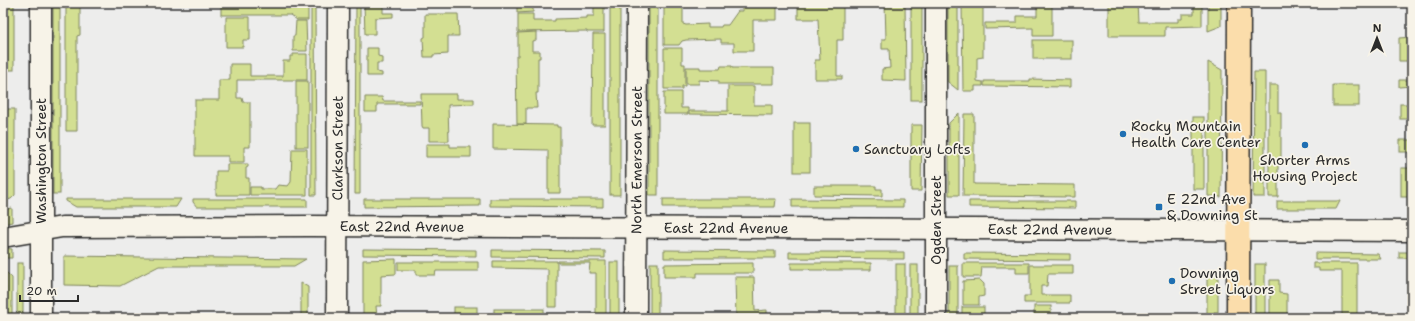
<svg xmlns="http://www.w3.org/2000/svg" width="1415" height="321" font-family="'Shantell Sans',sans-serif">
  <rect width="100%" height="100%" fill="#ededec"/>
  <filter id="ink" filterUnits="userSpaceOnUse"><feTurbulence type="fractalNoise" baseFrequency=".025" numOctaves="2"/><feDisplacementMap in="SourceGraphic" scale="8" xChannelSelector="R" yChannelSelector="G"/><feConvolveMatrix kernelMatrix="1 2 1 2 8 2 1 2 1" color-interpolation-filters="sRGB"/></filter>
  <g filter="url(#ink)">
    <g fill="#d3df92" stroke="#7f855e">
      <rect x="3" y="3" width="11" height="67"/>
      <rect x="53" y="3" width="7" height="191"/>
      <polygon points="66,3 80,3 80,35 77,36 77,131 66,131"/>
      <polygon points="221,3 308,3 308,20 297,20 290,15 221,15"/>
      <polygon points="311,3 315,3 316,195 311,195"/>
      <polygon points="356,3 360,3 360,194 355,194"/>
      <polygon points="364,3 383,3 383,13 393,13 393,17 375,18 375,34 365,34"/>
      <polygon points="517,3 533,3 533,12 517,13"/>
      <polygon points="594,3 604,3 604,32 587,32 587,31 518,32 518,14 533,14 533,21 555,21 555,19 587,18 587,16 594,16"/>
      <rect x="610" y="3" width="10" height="192"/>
      <rect x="649" y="3" width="9" height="192"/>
      <polygon points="664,3 681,3 681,4 683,4 683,24 686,25 708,24 708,27 721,27 722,25 728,25 738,11 742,11 742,3 777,3 777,20 753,20 753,51 734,51 734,43 721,43 721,39 686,40 682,41 679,45 664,45"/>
      <polygon points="798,3 843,3 843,40 837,40 837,76 842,76 842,79 815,79 815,60 820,60 818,19 798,19"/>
      <polygon points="885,3 905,3 906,81 882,80 882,69 890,68 889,49 882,49 882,39 886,39"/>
      <rect x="911" y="3" width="11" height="97"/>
      <polygon points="948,3 958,3 958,90 948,82"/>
      <polygon points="962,3 983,3 983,57 977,58 977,81 983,82 983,86 975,86 975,91 963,91"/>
      <polygon points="1037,3 1052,3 1052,36 1033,36 1033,28 985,29 985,23 1017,23 1017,16 1037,16"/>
      <polygon points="1109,3 1138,3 1139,22 1178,22 1178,19 1182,19 1182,14 1194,14 1194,3 1202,3 1202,26 1165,27 1165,36 1109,36"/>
      <polygon points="1208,3 1221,3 1221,26 1208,31"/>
      <polygon points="425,14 458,14 459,36 448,36 448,54 433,55 433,57 424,57 423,38 425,37"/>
      <polygon points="226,17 250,17 250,40 243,40 243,47 226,47"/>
      <polygon points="296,21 306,21 307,51 293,51 293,36 295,36"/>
      <polygon points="536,32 536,40 532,41 532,51 540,51 540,58 538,58 538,93 536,93 537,108 526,108 526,124 517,124 516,56 518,56 518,33"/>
      <polygon points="593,34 605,34 605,125 592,125"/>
      <polygon points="1412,37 1412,61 1399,61 1399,38"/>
      <rect x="1033" y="40" width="39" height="19"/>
      <polygon points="367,48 378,48 378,56 382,57 382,63 377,63 377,72 382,73 382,76 367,76"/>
      <polygon points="664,48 682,48 682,64 685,64 685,86 682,86 682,89 664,89"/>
      <polygon points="293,54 307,54 307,80 237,80 237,98 242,98 243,102 250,102 250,147 244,147 244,162 228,162 228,156 195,156 195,100 219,100 219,80 230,80 230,64 250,64 250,76 283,76 283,61 290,61 290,56 293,56"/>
      <polygon points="1208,62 1222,70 1221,197 1208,196"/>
      <polygon points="721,66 732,66 732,68 774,68 774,84 719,84 719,81 699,80 699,84 686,84 686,67 700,67 700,69 720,69"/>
      <polygon points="1254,72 1265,72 1265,197 1253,197"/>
      <polygon points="1030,79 1070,80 1070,87 984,86 984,81 1030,81"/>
      <polygon points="1399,80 1412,80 1412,86 1399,87"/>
      <rect x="296" y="81" width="12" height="66"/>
      <polygon points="1269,85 1278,85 1278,113 1281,113 1281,165 1278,166 1278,197 1269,197"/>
      <rect x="1333" y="85" width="26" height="21"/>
      <polygon points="728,86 754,86 754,105 772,105 772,115 689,114 689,111 728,111"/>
      <polygon points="664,92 681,92 681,108 688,108 688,114 664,114"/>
      <polygon points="421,94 457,94 457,99 474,99 474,104 448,105 449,141 429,141 429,128 423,128 422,126"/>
      <polygon points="365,97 382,97 383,101 420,101 420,104 377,104 377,112 365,112"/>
      <rect x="1400" y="104" width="12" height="15"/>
      <polygon points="3,109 15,109 15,195 11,199 3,201"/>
      <polygon points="959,113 959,195 949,195 949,123"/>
      <polygon points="964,114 974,114 974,184 1075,185 1075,197 963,196"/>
      <rect x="1193" y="117" width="11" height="72"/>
      <rect x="794" y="123" width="16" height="49"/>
      <polygon points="493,124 557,125 557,127 560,127 560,193 548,193 548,150 493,149"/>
      <polygon points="911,125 922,125 921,191 911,191"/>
      <rect x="1400" y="140" width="12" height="12"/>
      <polygon points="426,144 450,144 450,147 471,147 471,157 426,157"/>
      <polygon points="292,149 307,149 307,195 250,195 250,187 261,187 261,189 275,189 278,185 288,186 291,182"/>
      <polygon points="227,164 248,164 248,167 246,168 246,178 249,178 249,195 216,195 216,171 227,171"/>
      <rect x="1401" y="168" width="11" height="29"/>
      <polygon points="814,186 876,186 876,189 882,189 882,196 814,195"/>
      <polygon points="66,199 181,199 176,207 76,207 66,201"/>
      <polygon points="193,199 307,199 307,207 197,207 193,202"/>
      <polygon points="364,199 480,199 480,206 364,207"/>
      <polygon points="490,199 603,199 603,207 490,206"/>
      <polygon points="663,199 776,199 775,207 663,207"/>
      <polygon points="792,199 903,200 903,207 792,207"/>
      <polygon points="969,201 1075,201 1075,208 969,207"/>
      <polygon points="1277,201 1340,201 1336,209 1277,209"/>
      <polygon points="12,208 12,222 3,224 3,210"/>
      <polygon points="3,248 12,249 12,258 3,258"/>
      <polygon points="363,249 476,250 476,256 363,255"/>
      <polygon points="492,250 605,251 605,258 492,257"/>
      <polygon points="664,250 775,251 775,258 664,258"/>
      <polygon points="789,252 904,252 904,259 789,258"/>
      <rect x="1399" y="252" width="13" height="6"/>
      <polygon points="964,253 1070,254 1070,260 964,259"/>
      <polygon points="1315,253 1378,254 1381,259 1315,259"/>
      <polygon points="64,256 306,259 294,266 159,266 120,286 64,285"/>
      <polygon points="396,259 396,274 381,275 381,306 376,306 377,318 363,318 363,260"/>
      <polygon points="493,261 557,261 557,307 548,307 548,269 493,268"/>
      <polygon points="558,261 606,261 606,318 590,318 590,315 596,314 596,273 589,273 590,263 558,263"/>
      <polygon points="398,262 478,262 478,271 436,271 435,275 416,275 416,270 398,270"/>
      <rect x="610" y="262" width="9" height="56"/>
      <rect x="17" y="263" width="6" height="55"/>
      <rect x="650" y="263" width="8" height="55"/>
      <polygon points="753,263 753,273 697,273 697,277 664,277 664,264"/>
      <polygon points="791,263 871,263 871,270 810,270 809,269 791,269"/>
      <polygon points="963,263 1029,263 1029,273 1016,273 1016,267 982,267 981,277 963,277"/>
      <polygon points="1313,263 1357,263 1357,318 1342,318 1342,271 1319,271 1319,268 1313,268"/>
      <rect x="896" y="264" width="9" height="54"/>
      <rect x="1255" y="264" width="10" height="54"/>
      <rect x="910" y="265" width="8" height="53"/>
      <polygon points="1030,265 1073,265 1073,274 1048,274 1047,286 1041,286 1041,295 1070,295 1070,303 1024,303 1024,296 1030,296"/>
      <rect x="949" y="266" width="9" height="52"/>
      <polygon points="3,269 12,278 12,318 6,318 6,287 3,286"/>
      <polygon points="1207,273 1218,273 1218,312 1214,312 1214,315 1207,315"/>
      <polygon points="735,277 754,277 755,311 767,310 767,318 736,318"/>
      <polygon points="980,280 984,284 984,296 979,297 979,305 963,305 963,281"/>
      <polygon points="1270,280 1279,280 1279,293 1287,294 1287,318 1270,318"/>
      <polygon points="301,283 308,287 308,318 301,318"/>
      <rect x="1034" y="306" width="17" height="12"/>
      <rect x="454" y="307" width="23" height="11"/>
      <rect x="962" y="307" width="22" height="11"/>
      <rect x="494" y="309" width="50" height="9"/>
      <rect x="793" y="316" width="53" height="2"/>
    </g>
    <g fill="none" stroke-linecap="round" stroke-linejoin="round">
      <defs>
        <g id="minor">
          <path id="s1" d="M3,237L62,227L310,226L1412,231"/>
          <polyline points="41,318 41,3"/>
          <path id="s2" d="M337,318L338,3"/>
          <path id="s3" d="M636,318L637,3"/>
          <polyline points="936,318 936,3"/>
        </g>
        <polyline id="major" points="1238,318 1239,3"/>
      </defs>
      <use href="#minor" stroke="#2b2b2b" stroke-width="23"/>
      <use href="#major" stroke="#2b2b2b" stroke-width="25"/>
      <use href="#minor" stroke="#f7f3e8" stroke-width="20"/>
      <use href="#major" stroke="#fbddab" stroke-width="22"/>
    </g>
  </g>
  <g fill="#1f6fb2" stroke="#f7f3e8" stroke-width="1.5">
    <circle cx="1123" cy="134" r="4"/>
    <circle cx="1305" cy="145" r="4"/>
    <circle cx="856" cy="149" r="4"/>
    <rect x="1155" y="203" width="8" height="8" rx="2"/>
    <circle cx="1172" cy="281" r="4"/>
  </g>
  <g text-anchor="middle" stroke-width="3.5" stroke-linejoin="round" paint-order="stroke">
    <g font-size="14" fill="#2b2b2b" stroke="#f7f3e8" text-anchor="start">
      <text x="1131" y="131">Rocky Mountain<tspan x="1131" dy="16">Health Care Center</tspan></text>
      <text x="864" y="154">Sanctuary Lofts</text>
      <text x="1305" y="165" text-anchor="middle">Shorter Arms<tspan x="1305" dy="16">Housing Project</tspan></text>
      <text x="1167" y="204">E 22nd Ave<tspan x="1167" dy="16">&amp; Downing St</tspan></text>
      <text x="1180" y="278">Downing<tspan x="1180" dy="16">Street Liquors</tspan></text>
    </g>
    <g font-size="14" fill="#2b2b2b" stroke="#f7f3e8">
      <text dy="5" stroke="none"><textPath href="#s2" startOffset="170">Clarkson Street</textPath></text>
      <text dy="5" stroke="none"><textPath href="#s3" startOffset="158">North Emerson Street</textPath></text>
      <text transform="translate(41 161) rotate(-90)" y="5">Washington Street</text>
      <text transform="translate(936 220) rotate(-90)" y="5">Ogden Street</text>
      <text dy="5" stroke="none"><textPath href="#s1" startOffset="400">East 22nd Avenue</textPath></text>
      <text dy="5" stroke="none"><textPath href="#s1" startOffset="724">East 22nd Avenue</textPath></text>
      <text dy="5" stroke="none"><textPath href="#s1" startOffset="1048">East 22nd Avenue</textPath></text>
    </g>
  </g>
  <rect width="1415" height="321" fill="none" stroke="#f7f3e8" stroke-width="16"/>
  <rect x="8" y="8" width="1399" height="305" fill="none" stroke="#2b2b2b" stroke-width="1.5" filter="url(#ink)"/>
  <g transform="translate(1377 38)" stroke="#f7f3e8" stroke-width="3" paint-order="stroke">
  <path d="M0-3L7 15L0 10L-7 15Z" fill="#2b2b2b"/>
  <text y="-6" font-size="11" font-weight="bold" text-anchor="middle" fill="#2b2b2b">N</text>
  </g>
  <path d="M20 295v6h58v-6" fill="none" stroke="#2b2b2b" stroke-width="2"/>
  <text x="26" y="295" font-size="12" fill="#2b2b2b" stroke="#f7f3e8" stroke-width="3" paint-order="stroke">20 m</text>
</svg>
